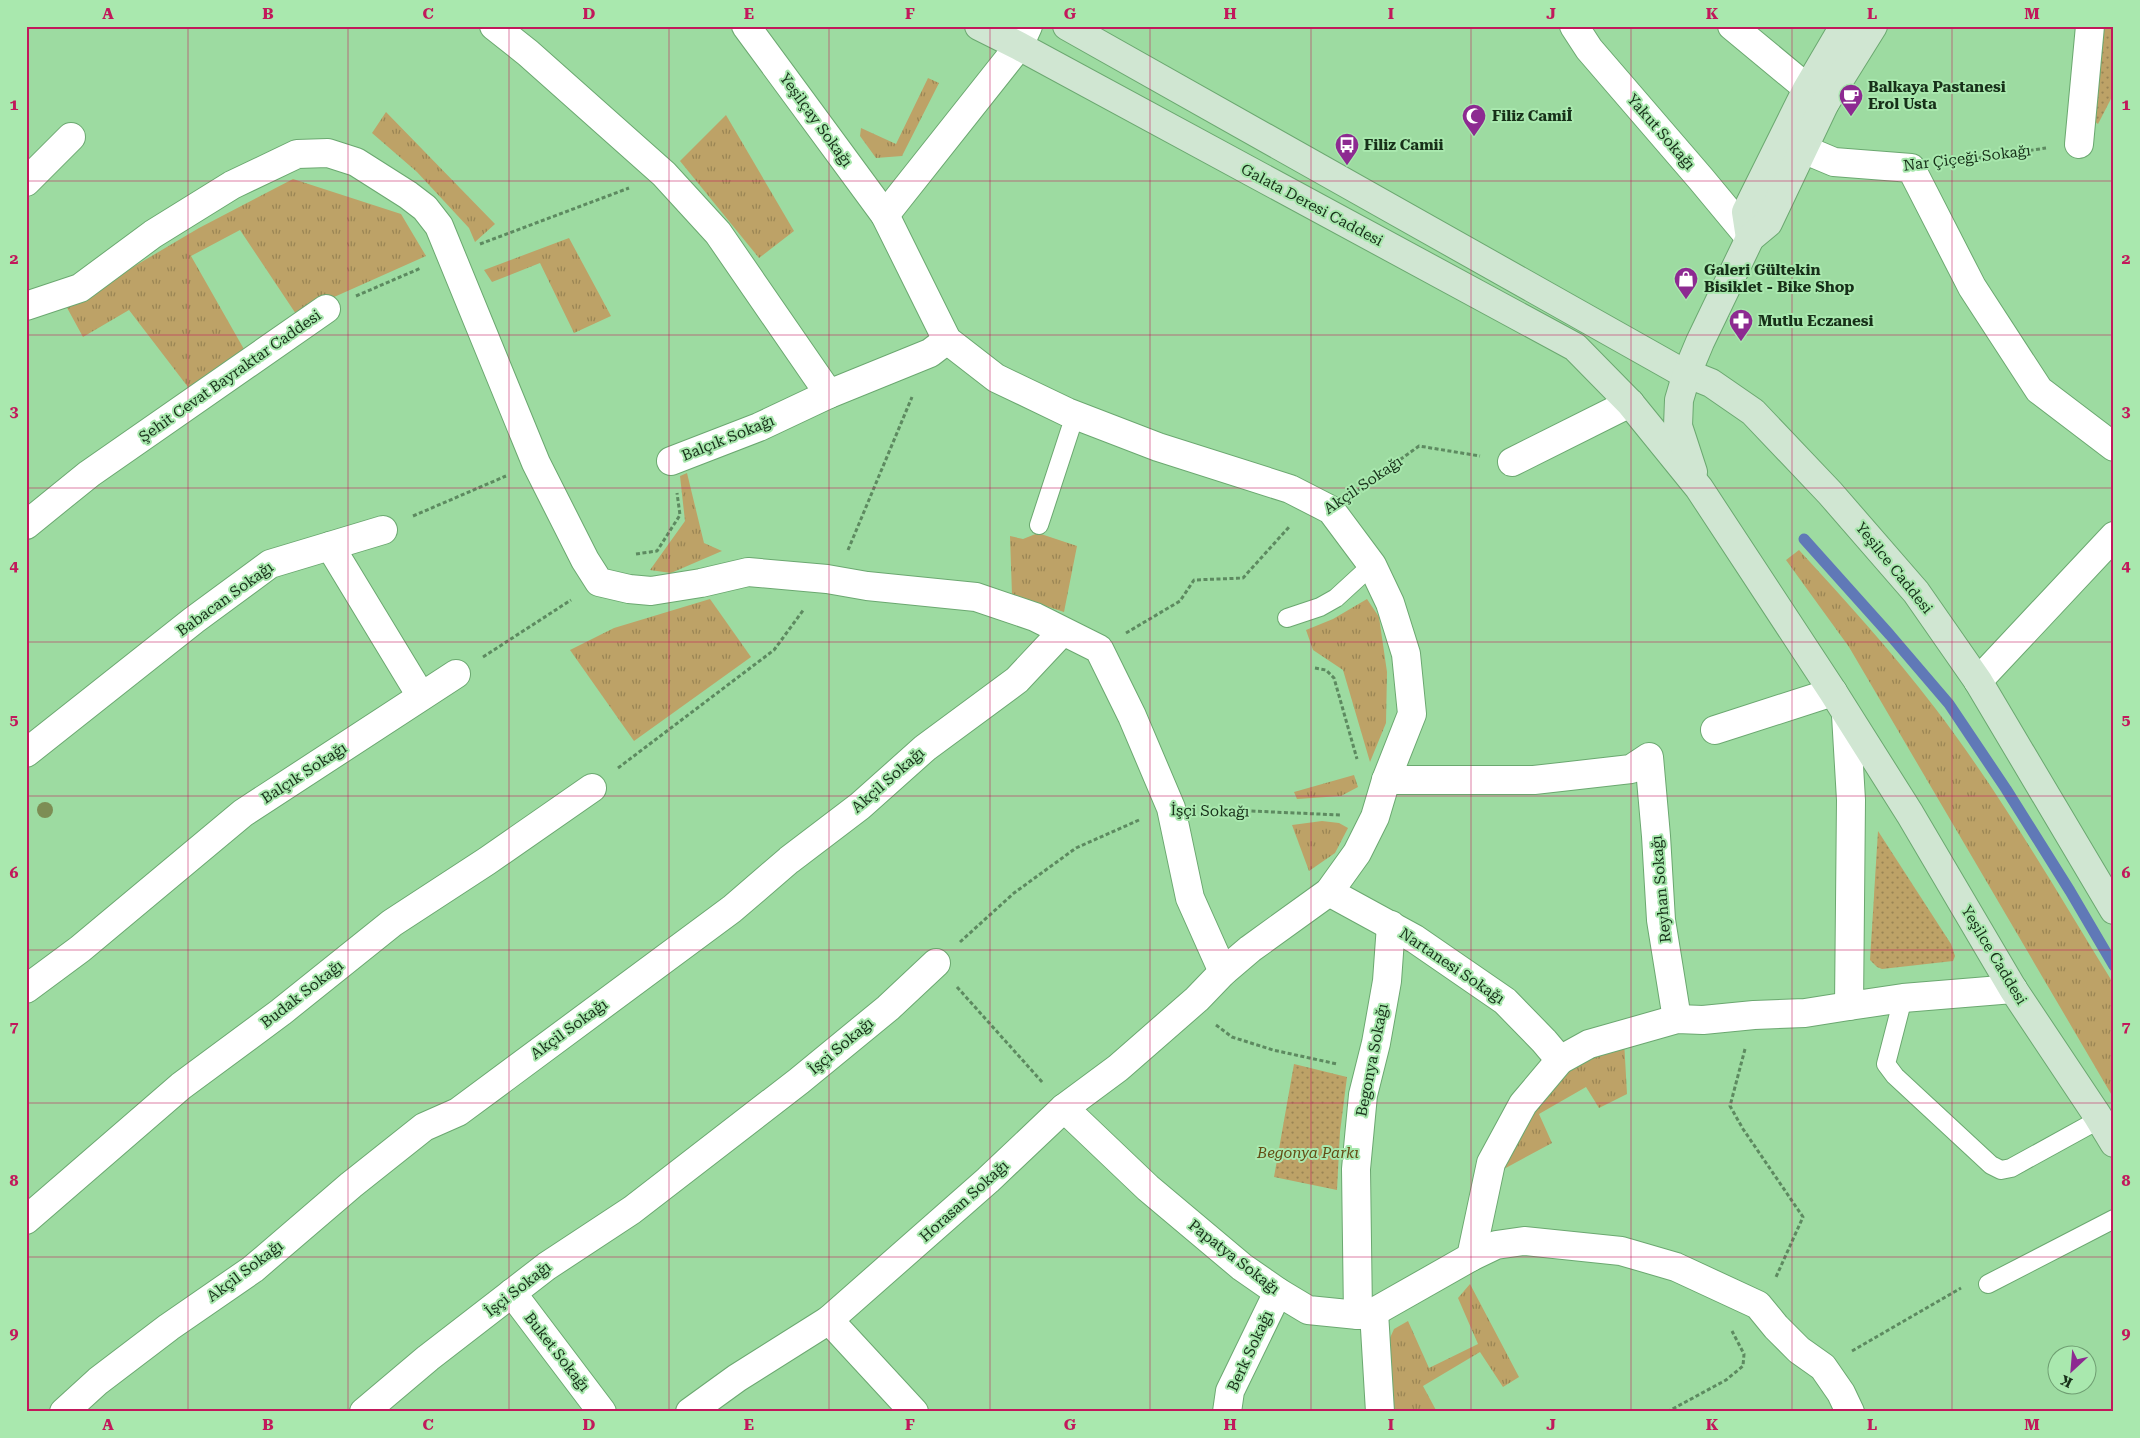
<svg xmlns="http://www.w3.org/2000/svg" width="2140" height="1438" font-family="'Roboto Serif',serif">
  <defs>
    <pattern id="grass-tufts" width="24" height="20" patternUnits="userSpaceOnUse" patternTransform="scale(1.25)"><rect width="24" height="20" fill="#bda267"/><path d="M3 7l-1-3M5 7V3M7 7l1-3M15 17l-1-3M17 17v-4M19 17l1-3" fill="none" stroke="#998454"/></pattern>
    <pattern id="park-dots" width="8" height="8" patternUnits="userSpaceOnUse" patternTransform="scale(1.25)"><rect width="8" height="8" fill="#bda267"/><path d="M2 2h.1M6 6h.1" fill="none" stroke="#998454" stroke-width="1.8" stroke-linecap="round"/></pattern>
  </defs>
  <rect width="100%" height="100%" fill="#9ddba1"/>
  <g fill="url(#grass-tufts)">
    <polygon points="928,78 939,83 902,156 876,158 860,136 861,128 896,144"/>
    <polygon points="386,112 495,224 475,242 469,228 417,172 372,133"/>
    <polygon points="726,115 794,231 759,258 680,161"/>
    <polygon points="293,179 401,214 426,256 296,314 240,230 191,256 245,351 191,391 129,310 83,337 65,304 111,280 199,228"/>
    <polygon points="569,238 611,316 574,333 540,263 492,282 484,270"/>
    <polygon points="687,473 704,543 722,551 671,573 650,570 685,521 680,476"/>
    <polygon points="1038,533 1077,546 1064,612 1012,595 1010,536 1023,539"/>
    <path d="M1799,550C1846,601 1893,653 1935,708C2000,793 2054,887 2110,978L2114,986V1099L1849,647L1786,560Z"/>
    <polygon points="710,599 751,657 634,741 570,650 614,628"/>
    <polygon points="1367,599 1379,617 1387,672 1386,723 1370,762 1343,670 1313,650 1306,630 1333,619"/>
    <polygon points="1354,775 1358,787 1341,796 1297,799 1294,792"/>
    <polygon points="1322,821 1339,823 1348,828 1335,853 1309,871 1292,825"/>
    <polygon points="1624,1040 1627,1094 1599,1108 1586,1087 1539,1114 1552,1143 1502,1170 1529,1109 1566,1065"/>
    <polygon points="1470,1284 1519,1377 1503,1387 1480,1352 1423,1386 1437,1412 1387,1412 1385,1349 1394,1329 1408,1321 1429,1368 1478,1344 1458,1298"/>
  </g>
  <g fill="url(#park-dots)">
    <polygon points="2100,26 2114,26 2114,93 2098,124 2089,117"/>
    <polygon points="1878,831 1951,944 1955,956 1953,961 1882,969 1877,967 1870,960"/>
    <polygon points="1294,1064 1347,1077 1340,1132 1337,1190 1274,1177"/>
  </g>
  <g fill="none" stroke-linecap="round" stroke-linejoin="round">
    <polyline stroke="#6079b7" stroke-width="11" points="1804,539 1890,635 1949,704 2006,789 2070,891 2114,966"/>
    <defs>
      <g id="lane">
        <polyline points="1039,525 1075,415"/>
        <polyline points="1287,618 1320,607 1336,598 1372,565"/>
        <polyline points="1903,998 1886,1064 1895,1076 1991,1165 2001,1170 2011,1168 2100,1119"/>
        <polyline points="1988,1284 2114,1219"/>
      </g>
      <g id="street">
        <polyline points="494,26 528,53 664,174 718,233 829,394 930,353 947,340"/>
        <polyline points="1574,26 1589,49 1701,179 1750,238"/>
        <polyline points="1732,26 1825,103"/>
        <polyline points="2079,144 2090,26"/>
        <polyline points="1803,149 1834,162 1911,168 1972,287 2039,390 2114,447"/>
        <polyline points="26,182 71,137"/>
        <polyline points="885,215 1019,46 1028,26"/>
        <polyline points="26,306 80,288 153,234 232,185 297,154 328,153 356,162 408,195 425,208 439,226 536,463 585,560 599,582 629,589 651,591 701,583 748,572 827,579 867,586 976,597 1035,617 1099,649 1132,716 1171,808 1190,898 1223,972"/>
        <polyline points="671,461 759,427 829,394"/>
        <polyline points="1512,462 1630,403"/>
        <polyline points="26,525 89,474 326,309"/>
        <polyline points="330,546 421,696"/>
        <polyline points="1978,681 2114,536"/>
        <polyline points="1846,715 1851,800 1849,1006 1903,998 2013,989"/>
        <polyline points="1715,730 1833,692"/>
        <polyline points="26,753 194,620 270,564 383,530"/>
        <polyline points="1386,780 1534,780 1631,769 1649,757 1656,836 1661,920 1677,1019"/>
        <polyline points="1329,892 1415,939 1505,1001 1544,1041 1560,1060"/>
        <polyline points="26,989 80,949 243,813 456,674"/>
        <polyline points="1064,1108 1148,1188 1242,1267 1278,1292 1308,1310 1358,1315 1374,1312 1471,1257 1496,1245 1524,1241 1621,1251 1676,1267 1758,1305 1776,1327 1799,1350 1823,1367 1841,1393 1850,1412"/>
        <polyline points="26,1220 181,1086 281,1012 392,923 487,861 592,788"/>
        <polyline points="1471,1257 1491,1163 1523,1104 1560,1060 1589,1044 1677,1019 1703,1020 1754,1015 1805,1013 1849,1006"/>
        <polyline points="512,1293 602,1412"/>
        <polyline points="1374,1312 1380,1412"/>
        <polyline points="1358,1315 1356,1169 1363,1095 1376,1043 1387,981 1391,925"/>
        <polyline points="829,1320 914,1412"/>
        <polyline points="64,1412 98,1381 169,1327 253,1269 351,1185 424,1127 458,1112 732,909 789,860 860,806 925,748 1017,680 1062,632"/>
        <polyline points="364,1412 428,1358 547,1266 632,1210 799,1081 888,1008 936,963"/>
        <polyline points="690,1412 737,1378 829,1320 988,1180 1064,1108 1118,1068 1197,999 1223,972 1250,949 1329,892 1357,853 1375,817 1386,780 1412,714 1406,654 1390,603 1372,565 1331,510 1290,489 1158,447 1067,412 996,378 947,340 885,215 746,26"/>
        <polyline points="1227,1412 1230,1391 1278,1292"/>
      </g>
      <g id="secondary">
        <polyline points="979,26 1019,46 1575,347 1630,403 1699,488 1833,692 1910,814 2013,989 2097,1115 2114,1143"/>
        <polyline points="1067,26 1676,369 1711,383 1753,412 1830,493 1916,592 1978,681 2114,910"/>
        <polyline points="1750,238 1746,212 1807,89 1844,26"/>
        <polyline points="1693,472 1678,426 1679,400 1687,373 1700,342 1750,238 1768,223 1825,103 1873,26"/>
      </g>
    </defs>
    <use href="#lane" stroke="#6ba870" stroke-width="20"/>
    <use href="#street" stroke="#6ba870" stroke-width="30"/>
    <use href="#secondary" stroke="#6ba870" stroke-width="30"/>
    <g stroke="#5d8a60" stroke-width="3" stroke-dasharray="4 2.5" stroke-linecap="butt">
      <polyline points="1946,163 2046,148"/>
      <polyline points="480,244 629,188"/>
      <polyline points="356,296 421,268"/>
      <polyline points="1358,490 1419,446 1480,456"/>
      <polyline points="413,516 506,476"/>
      <polyline points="848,550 912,397"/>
      <polyline points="636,554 657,551 680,515 677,493"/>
      <polyline points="1126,633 1180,601 1194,580 1243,578 1289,527"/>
      <polyline points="483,657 571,600"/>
      <polyline points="1315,668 1326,670 1334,678 1357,759"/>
      <polyline points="618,768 774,650 804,609"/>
      <polyline points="1206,809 1340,815"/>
      <polyline points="960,942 1014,893 1076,848 1139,820"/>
      <polyline points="957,987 1043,1083"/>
      <polyline points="1216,1025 1232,1037 1273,1050 1337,1064"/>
      <polyline points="1745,1049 1730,1106 1743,1129 1803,1217 1776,1277"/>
      <polyline points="1852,1351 1961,1288"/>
      <polyline points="1667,1412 1726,1380 1743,1366 1744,1354 1732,1331"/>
    </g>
    <use href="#lane" stroke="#fff" stroke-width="18"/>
    <use href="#street" stroke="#fff" stroke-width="28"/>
    <use href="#secondary" stroke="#d0e6d2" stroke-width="28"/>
  </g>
  <circle fill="#7d8d54" cx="45" cy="810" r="8"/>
  <path fill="none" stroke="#c2185b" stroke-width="1" stroke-opacity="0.55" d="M188,26V1412M348,26V1412M509,26V1412M669,26V1412M829,26V1412M990,26V1412M1150,26V1412M1311,26V1412M1471,26V1412M1631,26V1412M1792,26V1412M1952,26V1412M26,181H2114M26,335H2114M26,488H2114M26,642H2114M26,796H2114M26,950H2114M26,1103H2114M26,1257H2114"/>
  <defs>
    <symbol id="cafe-pin" viewBox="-11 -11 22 30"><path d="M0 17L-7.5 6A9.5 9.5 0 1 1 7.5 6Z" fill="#8d2a91" stroke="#a9e8ae"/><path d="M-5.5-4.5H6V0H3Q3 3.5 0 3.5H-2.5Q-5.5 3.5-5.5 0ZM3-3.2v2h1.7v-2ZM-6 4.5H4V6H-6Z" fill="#fff"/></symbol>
    <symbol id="mosque-pin" viewBox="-11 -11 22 30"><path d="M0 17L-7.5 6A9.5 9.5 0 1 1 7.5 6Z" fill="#8d2a91" stroke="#a9e8ae"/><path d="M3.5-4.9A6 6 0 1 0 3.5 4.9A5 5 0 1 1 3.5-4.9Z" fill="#fff"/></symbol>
    <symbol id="bus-pin" viewBox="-11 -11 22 30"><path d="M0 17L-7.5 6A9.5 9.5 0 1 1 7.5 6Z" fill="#8d2a91" stroke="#a9e8ae"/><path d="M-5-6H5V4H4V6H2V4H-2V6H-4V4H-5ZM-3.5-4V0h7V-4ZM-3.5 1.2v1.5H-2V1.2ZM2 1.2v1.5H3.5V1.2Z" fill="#fff"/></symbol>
    <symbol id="shop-pin" viewBox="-11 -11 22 30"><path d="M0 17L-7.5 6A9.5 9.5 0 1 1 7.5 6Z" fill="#8d2a91" stroke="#a9e8ae"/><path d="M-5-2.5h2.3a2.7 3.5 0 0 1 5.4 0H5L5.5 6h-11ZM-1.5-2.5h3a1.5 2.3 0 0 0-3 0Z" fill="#fff"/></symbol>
    <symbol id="pharmacy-pin" viewBox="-11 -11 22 30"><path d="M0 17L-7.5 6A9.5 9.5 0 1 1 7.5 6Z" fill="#8d2a91" stroke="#a9e8ae"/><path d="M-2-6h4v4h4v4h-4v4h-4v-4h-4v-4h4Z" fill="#fff"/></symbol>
  </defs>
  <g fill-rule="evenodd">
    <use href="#cafe-pin" x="1837" y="82" width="28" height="38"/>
    <use href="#mosque-pin" x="1460" y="102" width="28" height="38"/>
    <use href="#bus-pin" x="1333" y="131" width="28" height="38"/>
    <use href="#shop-pin" x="1672" y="265" width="28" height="38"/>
    <use href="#pharmacy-pin" x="1727" y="307" width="28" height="38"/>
  </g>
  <g text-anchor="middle" stroke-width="4" stroke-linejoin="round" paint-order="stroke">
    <g font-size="15" font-weight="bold" fill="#173019" stroke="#a9e8ae" text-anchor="start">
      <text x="1868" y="92">Balkaya Pastanesi<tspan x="1868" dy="17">Erol Usta</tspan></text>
      <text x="1492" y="121">Filiz Camiİ</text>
      <text x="1364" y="150">Filiz Camii</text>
      <text x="1704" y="275">Galeri Gültekin<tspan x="1704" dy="17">Bisiklet - Bike Shop</tspan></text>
      <text x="1758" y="326">Mutlu Eczanesi</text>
    </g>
    <g font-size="15" fill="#173019" stroke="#a9e8ae">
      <text transform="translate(816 120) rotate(54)" y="5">Yeşilçay Sokağı</text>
      <text transform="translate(1661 132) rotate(49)" y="5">Yakut Sokağı</text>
      <text transform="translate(1967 158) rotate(-7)" y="5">Nar Çiçeği Sokağı</text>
      <text transform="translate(1312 205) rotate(28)" y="5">Galata Deresi Caddesi</text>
      <text transform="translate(230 376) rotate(-35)" y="5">Şehit Cevat Bayraktar Caddesi</text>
      <text transform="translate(728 438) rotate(-22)" y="5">Balçık Sokağı</text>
      <text transform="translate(1363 485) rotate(-34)" y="5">Akçil Sokağı</text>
      <text transform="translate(1894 568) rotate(51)" y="5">Yeşilce Caddesi</text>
      <text transform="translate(225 599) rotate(-36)" y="5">Babacan Sokağı</text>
      <text transform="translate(304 773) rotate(-33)" y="5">Balçık Sokağı</text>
      <text transform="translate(888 780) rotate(-41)" y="5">Akçil Sokağı</text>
      <text transform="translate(1210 811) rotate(1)" y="5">İşçi Sokağı</text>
      <text transform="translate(1661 889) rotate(-95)" y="5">Reyhan Sokağı</text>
      <text transform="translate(1994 955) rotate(59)" y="5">Yeşilce Caddesi</text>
      <text transform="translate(1452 966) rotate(34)" y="5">Nartanesi Sokağı</text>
      <text transform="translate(302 994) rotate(-38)" y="5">Budak Sokağı</text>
      <text transform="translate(569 1029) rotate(-36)" y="5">Akçil Sokağı</text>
      <text transform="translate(841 1046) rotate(-40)" y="5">İşçi Sokağı</text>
      <text transform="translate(1372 1060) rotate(-79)" y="5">Begonya Sokağı</text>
      <text transform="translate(964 1201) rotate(-42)" y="5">Horasan Sokağı</text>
      <text transform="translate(1234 1257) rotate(38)" y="5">Papatya Sokağı</text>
      <text transform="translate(245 1271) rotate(-37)" y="5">Akçil Sokağı</text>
      <text transform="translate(518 1289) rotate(-38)" y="5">İşçi Sokağı</text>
      <text transform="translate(1250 1351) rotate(-65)" y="5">Berk Sokağı</text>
      <text transform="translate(557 1352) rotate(52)" y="5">Buket Sokağı</text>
    </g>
    <g font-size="15" font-style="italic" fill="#634d15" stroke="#a9e8ae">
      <text x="1308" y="1158">Begonya Parkı</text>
    </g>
  </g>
  <rect width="2140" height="1438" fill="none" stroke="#a9e8ae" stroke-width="55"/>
  <g transform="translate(2072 1370) rotate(206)"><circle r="24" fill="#a9e8ae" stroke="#6f9e72"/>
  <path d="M0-4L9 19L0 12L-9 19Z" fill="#8d2a91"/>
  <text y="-8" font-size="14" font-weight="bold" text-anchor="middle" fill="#173019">K</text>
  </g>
  <rect x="28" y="28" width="2084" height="1382" fill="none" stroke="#c2185b" stroke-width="2"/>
  <g font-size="16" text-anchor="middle" font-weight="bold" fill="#c2185b">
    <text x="108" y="19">A</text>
    <text x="268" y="19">B</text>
    <text x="428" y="19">C</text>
    <text x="589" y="19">D</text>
    <text x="749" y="19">E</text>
    <text x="910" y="19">F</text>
    <text x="1070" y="19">G</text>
    <text x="1230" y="19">H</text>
    <text x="1391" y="19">I</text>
    <text x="1551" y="19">J</text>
    <text x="1712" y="19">K</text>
    <text x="1872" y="19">L</text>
    <text x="2032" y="19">M</text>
    <text x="14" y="110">1</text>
    <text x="2126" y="110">1</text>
    <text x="14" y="264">2</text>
    <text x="2126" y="264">2</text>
    <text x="14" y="417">3</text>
    <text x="2126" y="417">3</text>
    <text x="14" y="571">4</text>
    <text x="2126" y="571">4</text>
    <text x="14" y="725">5</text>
    <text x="2126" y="725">5</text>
    <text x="14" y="878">6</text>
    <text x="2126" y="878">6</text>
    <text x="14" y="1032">7</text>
    <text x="2126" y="1032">7</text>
    <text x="14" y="1186">8</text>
    <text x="2126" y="1186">8</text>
    <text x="14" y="1339">9</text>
    <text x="2126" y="1339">9</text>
    <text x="108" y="1430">A</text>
    <text x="268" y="1430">B</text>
    <text x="428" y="1430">C</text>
    <text x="589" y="1430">D</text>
    <text x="749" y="1430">E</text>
    <text x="910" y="1430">F</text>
    <text x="1070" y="1430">G</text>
    <text x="1230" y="1430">H</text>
    <text x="1391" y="1430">I</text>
    <text x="1551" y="1430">J</text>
    <text x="1712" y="1430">K</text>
    <text x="1872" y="1430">L</text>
    <text x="2032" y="1430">M</text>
  </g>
</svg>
